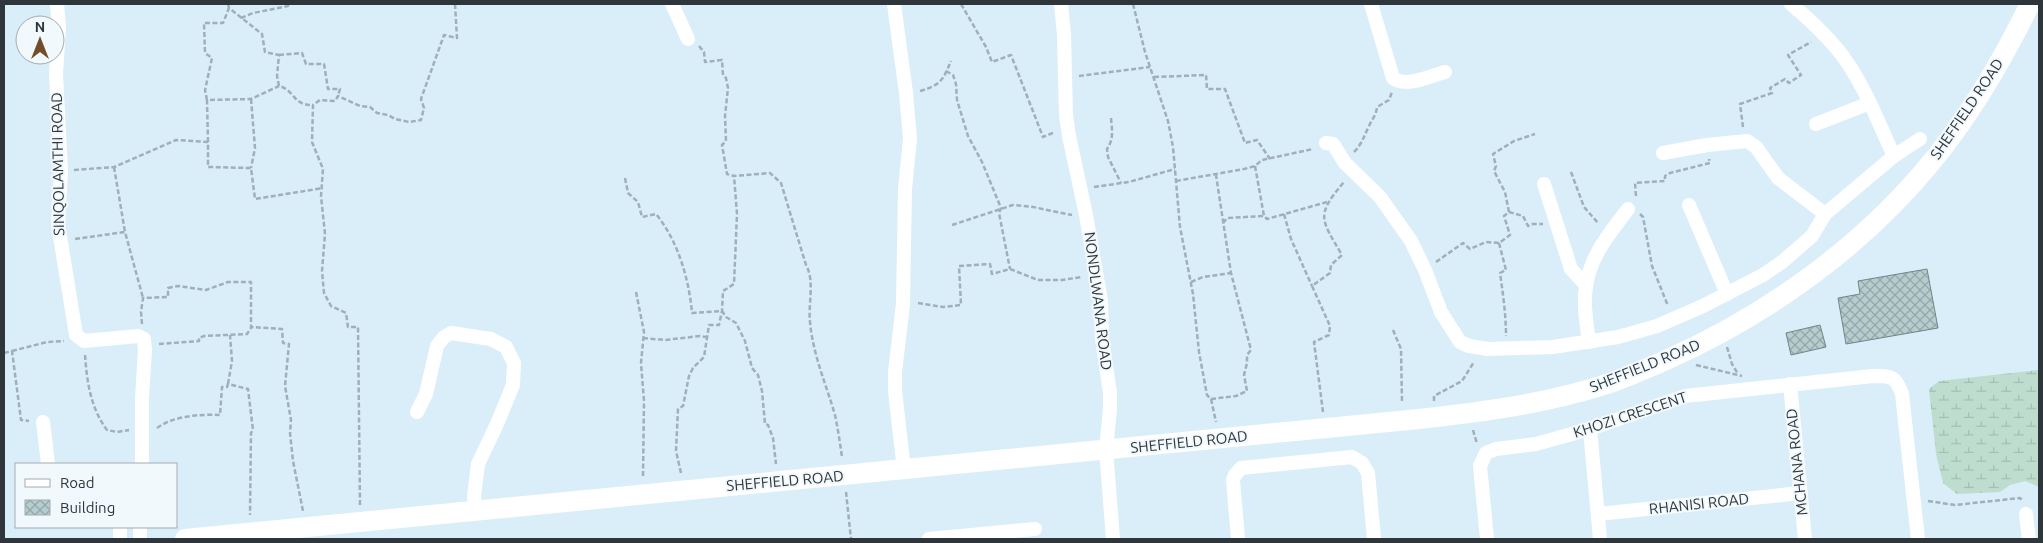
<svg xmlns="http://www.w3.org/2000/svg" width="2043" height="543" font-family="Ubuntu,sans-serif">
  <defs>
    <pattern id="wetland-marsh" width="20" height="14" patternUnits="userSpaceOnUse" patternTransform="scale(1.25)"><rect width="20" height="14" fill="#bfddce"/><path d="M1 5h8M5 5V1M11 12h8M15 12V8" fill="none" stroke="#a4beb2"/></pattern>
    <pattern id="building-cross-hatch" width="8" height="8" patternUnits="userSpaceOnUse" patternTransform="scale(1.25)"><rect width="8" height="8" fill="#b5cdce"/><path d="M0 0l8 8M0 8l8-8" fill="none" stroke="#94a7a8"/></pattern>
  </defs>
  <rect width="100%" height="100%" fill="#daeef9"/>
  <polygon fill="url(#wetland-marsh)" points="2039,370 2039,487 2025,481 2010,485 2000,492 1957,494 1943,483 1936,454 1929,389 1939,381"/>
  <g fill="url(#building-cross-hatch)" stroke="#6f8586">
    <polygon points="1927,269 1938,328 1846,344 1838,298 1860,294 1858,281"/>
    <polygon points="1820,325 1826,347 1791,355 1786,333"/>
  </g>
  <g fill="none" stroke-linecap="round" stroke-linejoin="round">
    <g stroke="#a0afb8" stroke-width="2.5" stroke-dasharray="5 2.5" stroke-linecap="butt">
      <path d="M228,4L229,8L262,34L265,52L279,55L277,76L279,86C295,90 293,106 313,105"/>
      <polyline points="961,4 986,47 992,62 1011,55 1043,137 1055,132"/>
      <polyline points="1133,4 1145,52 1168,121 1173,147 1180,227 1193,294 1199,352 1207,395 1211,399 1216,422"/>
      <polyline points="241,18 253,13 288,6 288,4"/>
      <path d="M699,46L704,52L705,62L722,60L723,75L726,78L728,88L725,116L726,141L722,145L727,174L734,176L770,173L781,183L806,265C815,281 808,304 810,322C813,355 826,384 835,415C838,429 840,443 842,457"/>
      <polyline points="279,55 302,53 306,64 324,64 328,89 340,89 338,96"/>
      <polyline points="946,71 953,75 956,84 957,100 968,136 982,162 1001,208 999,213 1010,269"/>
      <polyline points="1079,76 1150,67"/>
      <polyline points="1154,77 1206,75 1207,89 1225,89 1245,143 1257,140 1270,159"/>
      <path d="M920,91C941,85 943,80 951,61"/>
      <polyline points="251,99 255,148 251,168"/>
      <polyline points="207,100 205,90 212,58 205,53 204,23 223,23 229,8"/>
      <path d="M1111,118C1112,130 1114,139 1107,149L1108,157L1121,183"/>
      <polyline points="1743,127 1740,104 1772,93 1770,88 1785,79 1789,83 1801,75 1788,55 1811,42"/>
      <polyline points="208,142 207,100 251,99 279,86"/>
      <path d="M1354,152C1362,144 1364,136 1369,126C1372,119 1376,116 1377,107L1389,100L1392,92"/>
      <polyline points="1255,166 1264,216 1267,219 1327,202"/>
      <polyline points="114,167 125,232"/>
      <polyline points="74,170 114,167 176,140 208,142 208,167 251,168 255,199 323,188"/>
      <polyline points="1571,172 1584,207 1598,223"/>
      <path d="M625,178L628,193L638,202L642,217L656,214C678,241 689,279 692,313L722,311L726,317L736,323L745,341L752,368L758,375L762,391L765,424L768,425L773,438L776,464"/>
      <polyline points="1176,181 1244,169 1255,166 1262,160 1313,149"/>
      <polyline points="1094,187 1129,182 1175,169"/>
      <polyline points="1636,196 1635,183 1665,181 1665,176 1670,173 1710,163 1709,159"/>
      <polyline points="1509,212 1505,192 1494,171 1496,166 1493,154 1514,141 1535,134"/>
      <polyline points="1284,214 1291,239 1312,286"/>
      <polyline points="1640,214 1643,217 1652,266 1668,306"/>
      <polyline points="1223,223 1227,218 1264,216"/>
      <polyline points="952,225 1013,205 1033,207 1072,215"/>
      <polyline points="75,239 125,232 143,298"/>
      <path d="M1499,243L1506,270L1500,273C1503,294 1506,315 1506,336"/>
      <polyline points="1436,262 1463,243 1470,249 1486,242 1499,243 1510,235 1504,216 1509,212 1523,216 1528,226 1533,224 1543,224"/>
      <polyline points="1191,282 1203,277 1231,273"/>
      <polyline points="636,292 644,332 641,363 644,401 643,477"/>
      <polyline points="918,303 943,307 961,305 959,266 990,264 992,274 1010,269 1038,280 1062,280 1082,277"/>
      <polyline points="142,324 141,312 143,298 168,297 168,288 178,286 206,290 228,282 251,282 251,327 282,329 283,343 289,344 285,386 291,420 290,433 293,461 303,511"/>
      <polyline points="1393,330 1401,349 1402,402"/>
      <polyline points="643,338 665,340 700,336 706,337"/>
      <polyline points="159,344 199,341 199,338 204,336 247,334 251,328"/>
      <polyline points="1727,347 1732,364 1738,374"/>
      <polyline points="12,351 47,342 64,341"/>
      <polyline points="4,353 12,351 21,420 29,421"/>
      <path d="M85,355C87,381 90,407 107,430L117,432L129,430"/>
      <polyline points="1696,365 1742,376"/>
      <polyline points="228,384 232,361 230,335"/>
      <polyline points="1211,399 1236,396 1247,391 1244,375 1247,363 1247,355 1251,350 1231,273 1216,175"/>
      <polyline points="1434,401 1434,396 1462,381 1474,362"/>
      <path d="M1323,412L1314,342L1329,335L1330,326L1312,286L1330,273L1331,265L1342,255C1321,219 1315,216 1344,182"/>
      <path d="M157,428C173,416 200,414 220,415L222,387H227L228,384L248,389L253,430L251,433L250,515"/>
      <polyline points="1473,430 1477,444"/>
      <polyline points="681,473 676,451 678,409 683,406 689,376 693,368 704,357 709,325 719,325 722,311 723,291 734,284 737,214 734,176"/>
      <polyline points="846,492 851,539"/>
      <polyline points="1928,501 1955,505 2020,498 2023,501"/>
      <polyline points="360,505 358,327 348,327 346,313 331,306 324,293 322,271 325,234 321,196 323,169 312,142 313,105 320,100 335,101 338,96 360,106 370,107 377,113 388,115 395,119 409,122 421,120 424,108 421,99 444,35 457,38 455,4"/>
    </g>
    <g stroke="#fff" stroke-width="14">
      <polyline points="57,4 59,28 56,74 61,171 58,224 76,335 84,341 138,336 144,339 145,350 142,398 142,464"/>
      <polyline points="672,4 688,39"/>
      <polyline points="894,4 906,93 910,139 905,189 903,304 895,372 895,391 904,470"/>
      <polyline points="1061,4 1064,34 1066,115 1069,136 1086,215 1101,301 1102,339 1110,393 1110,409 1106,450 1113,539"/>
      <path d="M1371,4L1393,78C1406,88 1430,76 1445,72"/>
      <path d="M1791,4C1808,18 1824,33 1838,50C1863,81 1877,120 1894,156"/>
      <polyline points="1816,124 1870,103"/>
      <polyline points="1326,143 1333,144 1345,163 1380,197 1411,241 1425,270 1441,312 1460,342 1469,346 1488,349 1553,347 1618,337 1657,326 1703,306 1763,275 1782,262 1812,236 1825,214 1894,156 1920,139"/>
      <polyline points="1663,153 1707,145 1747,141 1756,147 1778,178 1825,214"/>
      <polyline points="1544,184 1571,269 1586,285"/>
      <polyline points="1689,205 1727,294"/>
      <path d="M1589,342C1587,327 1584,310 1585,295C1587,260 1608,235 1628,209"/>
      <polyline points="1790,384 1805,539"/>
      <polyline points="417,412 426,394 437,346 444,337 451,333 491,339 506,347 514,363 513,385 497,424 478,464 474,496 476,511"/>
      <polyline points="43,422 48,464"/>
      <polyline points="1590,429 1600,539"/>
      <polyline points="1598,514 1801,493"/>
      <polyline points="2026,514 2029,539"/>
      <polyline points="120,527 120,539"/>
      <polyline points="140,539 140,527"/>
      <polyline points="929,539 1035,529"/>
      <polyline points="1238,539 1233,480 1235,475 1241,468 1352,457 1362,463 1368,473 1374,539"/>
      <path d="M1487,539L1480,466L1486,453L1496,449L1536,444L1590,429L1685,396L1873,376C1891,376 1896,376 1902,394L1918,539"/>
    </g>
    <path stroke="#fff" stroke-width="20" d="M185,539L1419,419C1482,412 1545,404 1607,384C1626,378 1645,369 1664,361C1767,315 1863,247 1934,159C1973,111 2003,59 2030,4"/>
  </g>
  <g text-anchor="middle" stroke-width="4" stroke-linejoin="round" paint-order="stroke">
    <g font-size="15" fill="#2f363b" stroke="#f1f9fd">
      <text transform="translate(1967 109) rotate(-56)" y="5">SHEFFIELD ROAD</text>
      <text transform="translate(58 164) rotate(-91)" y="5">SINQOLAMTHI ROAD</text>
      <text transform="translate(1098 301) rotate(83)" y="5">NONDLWANA ROAD</text>
      <text transform="translate(1645 366) rotate(-22)" y="5">SHEFFIELD ROAD</text>
      <text transform="translate(1630 415) rotate(-18)" y="5">KHOZI CRESCENT</text>
      <text transform="translate(1189 442) rotate(-6)" y="5">SHEFFIELD ROAD</text>
      <text transform="translate(1797 462) rotate(-96)" y="5">MCHANA ROAD</text>
      <text transform="translate(785 481) rotate(-5)" y="5">SHEFFIELD ROAD</text>
      <text transform="translate(1699 504) rotate(-6)" y="5">RHANISI ROAD</text>
    </g>
  </g>
  <rect width="2043" height="543" fill="none" stroke="#2f363b" stroke-width="10"/>
  <rect x="15" y="463" width="162" height="65" fill="#f1f9fd" stroke="#a3abaf"/>
  <rect x="25" y="479" width="25" height="8" fill="#ffffff" stroke="#a3abaf"/>
  <text x="60" y="488" font-size="15" fill="#2f363b">Road</text>
  <rect x="25" y="500" width="25" height="15" fill="url(#building-cross-hatch)" stroke="#a3abaf"/>
  <text x="60" y="513" font-size="15" fill="#2f363b">Building</text>
  <g transform="translate(40 40)"><circle r="24" fill="#f1f9fd" stroke="#a3abaf"/>
  <path d="M0-4L9 19L0 12L-9 19Z" fill="#734d29"/>
  <text y="-8" font-size="14" font-weight="bold" text-anchor="middle" fill="#2f363b">N</text>
  </g>
</svg>
